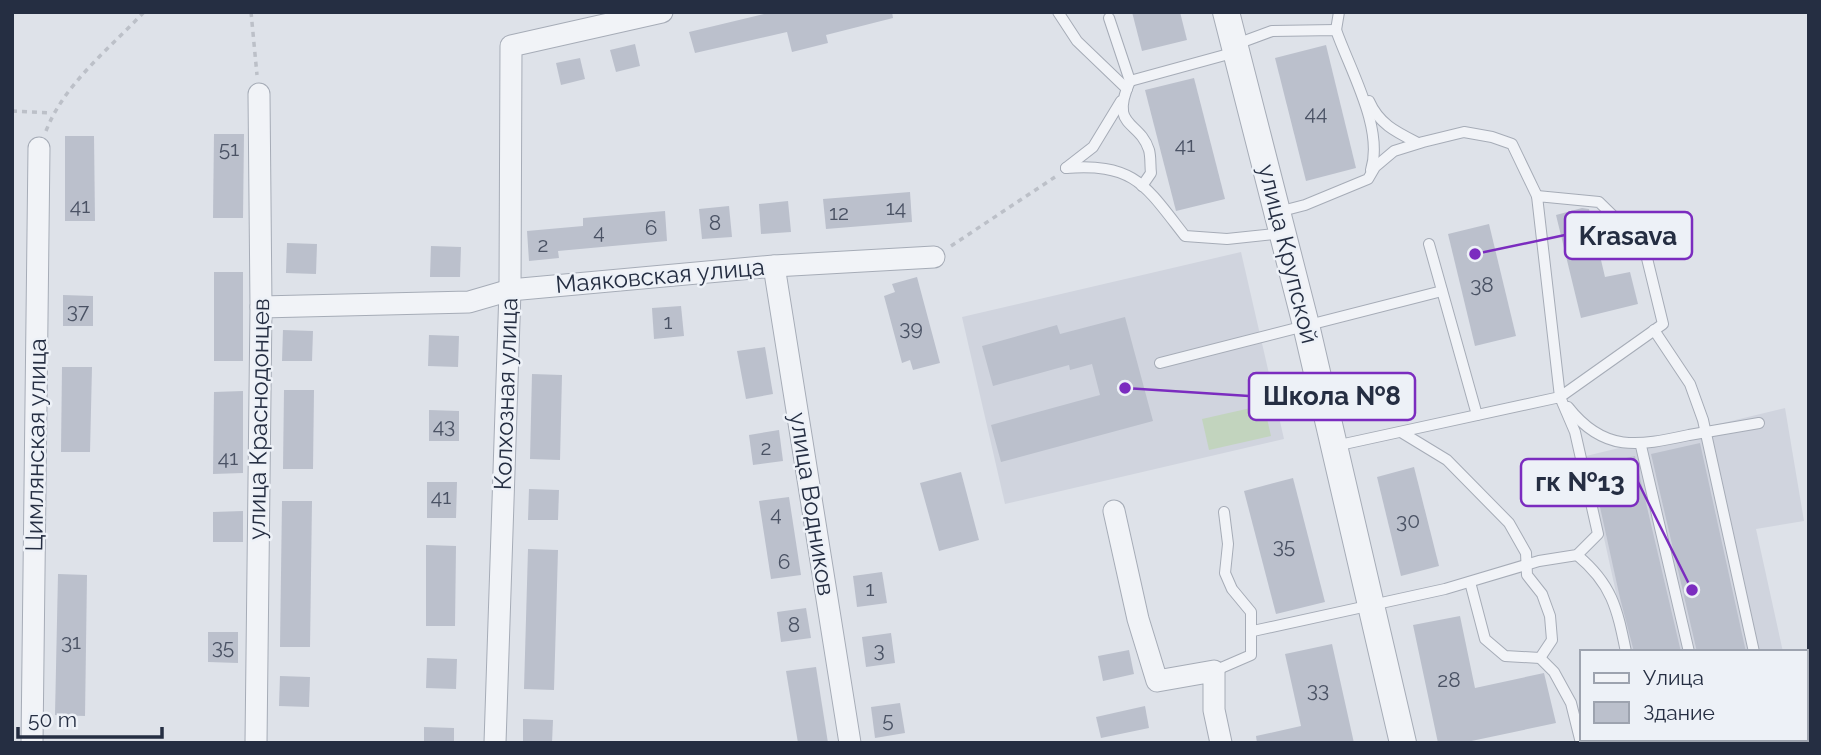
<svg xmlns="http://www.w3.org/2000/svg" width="1821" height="755" font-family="Raleway,sans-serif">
  <rect width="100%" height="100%" fill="#dee2e9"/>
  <g fill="#d0d4de">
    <polygon points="1241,252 1284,439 1005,504 962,317"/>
    <polygon points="1785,408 1804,521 1756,529 1783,652 1629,652 1586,456"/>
  </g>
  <polygon fill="#c2d4be" points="1264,405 1271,436 1209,450 1202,419"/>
  <g fill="#bbc0cc">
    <polygon points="772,12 892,12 893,18 826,35 828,43 792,52 787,32 695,53 689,32"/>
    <polygon points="1132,12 1180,12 1187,40 1142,51"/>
    <polygon points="635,44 640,66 616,72 610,50"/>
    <polygon points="1326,45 1356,168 1306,181 1275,58"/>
    <polygon points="580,58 585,79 561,85 556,63"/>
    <polygon points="1194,78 1225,199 1176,211 1145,90"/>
    <polygon points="214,134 244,134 243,218 213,218"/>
    <polygon points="65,136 94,136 95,221 65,221"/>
    <polygon points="910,192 912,222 826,229 823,199"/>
    <polygon points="788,201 791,232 761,234 759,204"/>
    <polygon points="729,206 732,237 702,239 699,209"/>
    <polygon points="1582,208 1589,209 1605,277 1630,272 1638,304 1581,318 1556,215"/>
    <polygon points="665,211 667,241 558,251 559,258 529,261 527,231 583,226 583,218"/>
    <polygon points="1489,224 1516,336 1475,346 1448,234"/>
    <polygon points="287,243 317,244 316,274 286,273"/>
    <polygon points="431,246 461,247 460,277 430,277"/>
    <rect x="214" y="272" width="29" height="89"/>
    <polygon points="917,277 940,363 913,370 910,360 902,363 884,296 895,292 892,284"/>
    <polygon points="63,295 93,296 93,326 63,326"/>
    <polygon points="681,306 684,336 654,339 652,308"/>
    <polygon points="1125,317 1153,421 1001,462 991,425 1100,395 1092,364 1070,370 1069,365 993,386 982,346 1057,325 1060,334"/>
    <polygon points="283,330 313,331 312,361 282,361"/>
    <polygon points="429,335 459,336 458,367 428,366"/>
    <polygon points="765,347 773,394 746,399 737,351"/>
    <polygon points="62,367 92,367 90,452 61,452"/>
    <polygon points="532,374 562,375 560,460 530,459"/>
    <polygon points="284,390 314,390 313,469 283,469"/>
    <polygon points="243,391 243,473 213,474 214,392"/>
    <polygon points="429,410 459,411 459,441 429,441"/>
    <polygon points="779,430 783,461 753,465 749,435"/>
    <polygon points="1700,443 1746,652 1697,652 1651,454"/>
    <polygon points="1635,456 1681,652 1634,652 1620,598 1591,466"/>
    <polygon points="1414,467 1439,566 1401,576 1377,477"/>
    <polygon points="961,472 979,540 939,551 920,483"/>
    <polygon points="1293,478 1325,602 1276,614 1244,491"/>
    <polygon points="427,482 457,482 456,518 427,518"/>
    <polygon points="529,489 559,490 558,520 528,520"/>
    <polygon points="789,497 801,575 771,579 759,501"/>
    <polygon points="282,501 312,501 310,647 280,647"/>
    <polygon points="243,511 243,542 213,542 213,512"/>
    <polygon points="426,545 456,546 455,626 426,626"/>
    <polygon points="528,549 558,550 554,690 524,689"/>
    <polygon points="882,572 887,603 857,607 853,576"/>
    <polygon points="58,574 87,575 85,716 55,715"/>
    <polygon points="806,608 811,638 781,642 777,612"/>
    <polygon points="1460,616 1475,688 1544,673 1556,723 1462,743 1438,743 1413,625"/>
    <polygon points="208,632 238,632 238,663 208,662"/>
    <polygon points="891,633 895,663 866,667 862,637"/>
    <polygon points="1332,644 1354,743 1257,743 1256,736 1301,726 1285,654"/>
    <polygon points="1129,650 1134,674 1103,681 1098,656"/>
    <polygon points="427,658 457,659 456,689 426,688"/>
    <polygon points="816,667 828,743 798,743 786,671"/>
    <polygon points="280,676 310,677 309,707 279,706"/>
    <polygon points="900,703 905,733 875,738 871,707"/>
    <polygon points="1145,706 1149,728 1101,738 1096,717"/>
    <polygon points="523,719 553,720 552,743 523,743"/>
    <polygon points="424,727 454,728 454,743 424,743"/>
  </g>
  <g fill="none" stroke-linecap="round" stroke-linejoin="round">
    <defs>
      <g id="service">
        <polyline points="1058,12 1077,41 1127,89"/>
        <polyline points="1109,18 1130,81 1236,52"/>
        <polyline points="1336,30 1339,12"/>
        <path d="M1234,45L1272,31L1336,30C1350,70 1384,128 1371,170"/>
        <path d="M1130,81C1109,129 1139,119 1149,150C1151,157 1150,166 1151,173L1142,186"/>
        <path d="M1369,101C1379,124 1396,132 1418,143"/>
        <path d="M1066,168C1135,163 1145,185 1185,236L1227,239L1283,233"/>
        <polyline points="1066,168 1093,147 1121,101"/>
        <polyline points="1278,212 1305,205 1368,179 1375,167 1394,151 1423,142 1464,132 1492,137 1512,144 1537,196"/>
        <polyline points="1429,244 1477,415"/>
        <polyline points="1654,330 1690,384 1703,420 1754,652"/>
        <polyline points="1160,363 1442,291"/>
        <path d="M1568,407C1604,453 1638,446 1689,435C1713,431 1736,427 1759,423"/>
        <polyline points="1401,432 1447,460 1509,523 1526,553 1527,575 1542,594 1550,616 1552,640 1540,658"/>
        <polyline points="1641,446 1689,652"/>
        <path d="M1577,555C1612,584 1617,608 1626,652"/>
        <polyline points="1470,582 1485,639 1505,656 1540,658 1554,672 1571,703 1581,743"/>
        <polyline points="1253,631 1445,589 1539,561 1577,555 1598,534 1575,432 1560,397 1537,196 1599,202 1644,246 1663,324 1560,397 1335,446"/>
        <polyline points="1214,671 1251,655 1251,612 1232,589 1225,573 1228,544 1224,512"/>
      </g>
      <g id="minor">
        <polyline points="774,266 850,743"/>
        <polyline points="261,307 469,302 510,290 774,266 934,257"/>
        <polyline points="1114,511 1138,619 1157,681 1214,671 1214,710 1221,743"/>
        <polyline points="32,743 39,148"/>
        <polyline points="256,743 261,307 259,94"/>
        <polyline points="495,743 510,290 511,46 662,12"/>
      </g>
      <polyline id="tertiary" points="1226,12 1306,325 1403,743"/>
    </defs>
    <use href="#service" stroke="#a6acb7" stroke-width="12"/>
    <use href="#minor" stroke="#a6acb7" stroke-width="23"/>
    <use href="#tertiary" stroke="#a6acb7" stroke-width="28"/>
    <g stroke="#bcc0c8" stroke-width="3.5" stroke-dasharray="5 5" stroke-linecap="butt">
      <polyline points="251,12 257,75"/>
      <polyline points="12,111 52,113"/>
      <path d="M46,131C64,84 110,48 144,12"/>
      <polyline points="951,246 1055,177"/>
    </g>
    <use href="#service" stroke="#f1f3f7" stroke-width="10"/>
    <use href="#minor" stroke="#f1f3f7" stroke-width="21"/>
    <use href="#tertiary" stroke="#f1f3f7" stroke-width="26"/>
  </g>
  <g text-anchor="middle" stroke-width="5" stroke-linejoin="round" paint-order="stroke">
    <g font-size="21" fill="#4a5264">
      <text x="1316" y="120">44</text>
      <text x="1185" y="152">41</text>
      <text x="229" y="156">51</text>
      <text x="80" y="213">41</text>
      <text x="896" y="215">14</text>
      <text x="839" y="220">12</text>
      <text x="715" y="230">8</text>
      <text x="651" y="235">6</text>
      <text x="599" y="239">4</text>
      <text x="543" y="252">2</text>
      <text x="1482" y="292">38</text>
      <text x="78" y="318">37</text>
      <text x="668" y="329">1</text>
      <text x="911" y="335">39</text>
      <text x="444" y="433">43</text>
      <text x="766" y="455">2</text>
      <text x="228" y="465">41</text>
      <text x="441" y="504">41</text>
      <text x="776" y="521">4</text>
      <text x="1408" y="528">30</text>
      <text x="1284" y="553">35</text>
      <text x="784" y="569">6</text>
      <text x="870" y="596">1</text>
      <text x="794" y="632">8</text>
      <text x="71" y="649">31</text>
      <text x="223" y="654">35</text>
      <text x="879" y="657">3</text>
      <text x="1449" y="687">28</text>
      <text x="1318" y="697">33</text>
      <text x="888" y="727">5</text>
    </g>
    <g font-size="24" fill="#252e42" stroke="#edf1f7">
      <text transform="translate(1288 254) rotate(76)" y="8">улица Крупской</text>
      <text transform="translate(660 276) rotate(-5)" y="8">Маяковская улица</text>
      <text transform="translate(506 394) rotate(-88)" y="8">Колхозная улица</text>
      <text transform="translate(259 419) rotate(-89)" y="8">улица Краснодонцев</text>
      <text transform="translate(36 445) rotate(-89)" y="8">Цимлянская улица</text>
      <text transform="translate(812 504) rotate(81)" y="8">улица Водников</text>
    </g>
  </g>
  <path fill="none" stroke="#7b2cbf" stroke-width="2.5" d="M1475 254L1565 235M1125 388L1249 396M1692 590L1638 482"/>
  <g fill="#7b2cbf" stroke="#edf1f7" stroke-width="2.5">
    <circle cx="1475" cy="254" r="7"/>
    <circle cx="1125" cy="388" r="7"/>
    <circle cx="1692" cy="590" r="7"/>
  </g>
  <g fill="#edf1f7" stroke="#7b2cbf" stroke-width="2.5">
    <rect x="1565" y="212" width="127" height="47" rx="7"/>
    <rect x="1249" y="373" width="166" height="47" rx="7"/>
    <rect x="1521" y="459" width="117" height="47" rx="7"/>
  </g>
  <g font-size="26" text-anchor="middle" font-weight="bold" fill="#252e42">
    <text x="1628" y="245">Krasava</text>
    <text x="1332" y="405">Школа №8</text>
    <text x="1580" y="491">гк №13</text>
  </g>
  <rect width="1821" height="755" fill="none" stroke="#252e42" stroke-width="28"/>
  <rect x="1580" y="650" width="228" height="91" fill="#edf1f7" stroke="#9da3af" stroke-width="2"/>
  <rect x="1594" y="673" width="35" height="10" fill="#f1f3f7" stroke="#9da3af" stroke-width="2"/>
  <text x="1643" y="685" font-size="21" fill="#252e42">Улица</text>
  <rect x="1594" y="702" width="35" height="21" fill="#bbc0cc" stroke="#9da3af" stroke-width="2"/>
  <text x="1643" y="720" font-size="21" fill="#252e42">Здание</text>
  <path d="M18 727v10h144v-10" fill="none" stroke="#252e42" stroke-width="3.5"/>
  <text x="28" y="727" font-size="21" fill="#252e42" stroke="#edf1f7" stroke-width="5" paint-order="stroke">50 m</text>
</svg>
